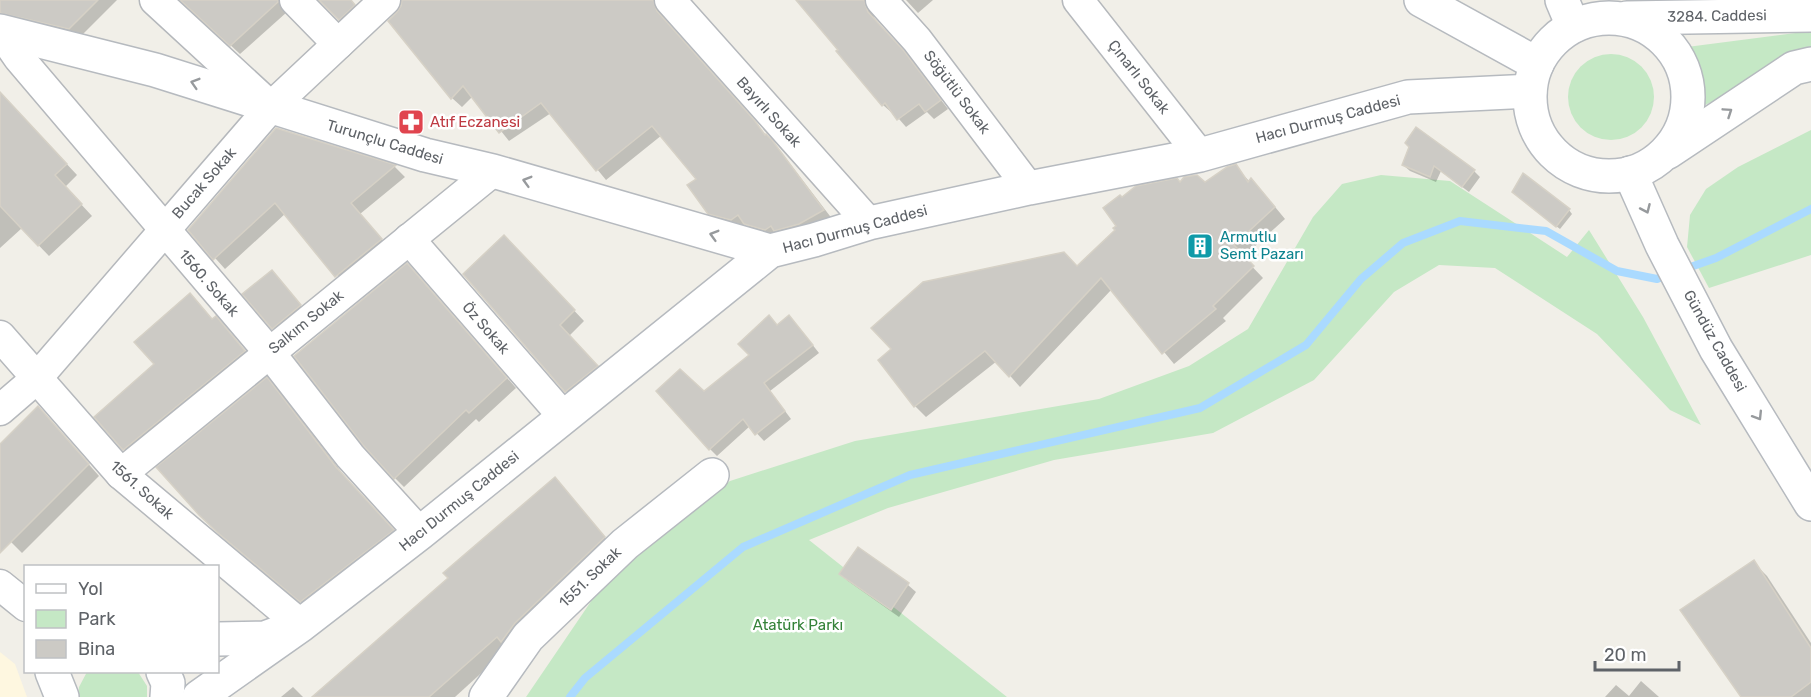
<svg xmlns="http://www.w3.org/2000/svg" width="1811" height="697" font-family="Rubik,sans-serif">
  <rect width="100%" height="100%" fill="#f1efe8"/>
  <polygon fill="#fef7e0" points="0,652 15,664 27,697 0,697"/>
  <g fill="#c5e8c5">
    <path d="M1811,31V54L1705,105C1705,79 1703,68 1687,47Z"/>
    <circle cx="1611" cy="97" r="43"/>
    <polygon points="1811,130 1811,255 1709,288 1687,247 1690,215 1706,189 1738,167"/>
    <polygon points="1381,175 1450,181 1567,257 1589,230 1643,317 1701,425 1670,410 1597,334 1495,268 1439,265 1394,292 1314,380 1213,433 1054,460 888,508 809,540 1007,697 526,697 596,594 662,530 730,481 855,441 1099,399 1189,366 1248,329 1313,217 1342,184"/>
    <polygon points="87,672 138,672 147,686 147,697 78,697 79,687"/>
  </g>
  <g fill="#0003">
    <polygon points="0,0 117,0 79,38 0,17"/>
    <polygon points="182,0 290,0 287,12 240,54"/>
    <polygon points="321,0 350,0 363,15 349,28"/>
    <polygon points="403,0 654,0 662,9 662,15 666,23 781,152 833,220 785,239 755,233 747,225 741,229 720,223 710,213 699,179 662,135 606,180 551,113 509,141 473,96 462,107 452,98 390,21 403,6"/>
    <polygon points="799,0 874,0 872,4 872,13 876,21 911,61 948,109 934,119 927,112 906,127 892,111 891,112 883,105"/>
    <polygon points="906,0 933,0 918,13"/>
    <polygon points="0,114 21,115 77,175 65,187 92,216 49,256 22,228 0,248"/>
    <polygon points="276,129 395,167 405,177 360,214 391,250 347,286 286,213 225,269 190,230"/>
    <polygon points="1411,147 1474,171 1480,177 1469,192 1441,171 1436,182 1410,171 1403,165"/>
    <polygon points="1235,166 1250,182 1251,180 1262,191 1285,219 1243,257 1263,278 1223,318 1226,321 1174,364 1112,289 1020,387 997,361 926,417 915,406 1180,183 1205,184"/>
    <polygon points="1517,196 1569,210 1572,214 1560,229"/>
    <polygon points="514,247 584,321 569,336 606,377 576,401 566,391"/>
    <polygon points="417,275 516,388 479,422 476,419 404,487 395,478"/>
    <polygon points="279,279 307,314 280,335 273,328"/>
    <polygon points="213,320 225,328 254,361 134,459 124,449"/>
    <polygon points="796,324 819,353 770,391 791,419 764,441 750,426 717,456 710,449 704,393 751,356 778,326"/>
    <polygon points="267,379 277,389 346,478 402,540 311,611 211,524"/>
    <polygon points="49,419 99,476 22,553 0,531 0,446"/>
    <polygon points="567,492 616,551 455,697 314,697"/>
    <polygon points="858,549 908,585 916,592 899,617 848,581 841,574"/>
    <polygon points="1753,562 1767,576 1811,643 1811,697 1743,697"/>
    <polygon points="1641,681 1659,697 1605,697 1616,685 1629,696"/>
    <polygon points="293,687 303,697 281,697"/>
  </g>
  <g fill="none" stroke-linecap="round" stroke-linejoin="round">
    <g stroke="#aadaff" stroke-width="8">
      <polyline points="1682,270 1716,258 1811,209"/>
      <polyline points="570,697 585,678 743,547 910,475 1200,408 1306,345 1361,279 1403,243 1460,221 1546,231 1617,271 1657,279 1669,274"/>
    </g>
  </g>
  <g fill="#cccac5" stroke="#d6d1c6" stroke-width="1.5">
    <polygon points="0,0 98,0 69,29 0,13"/>
    <polygon points="180,0 278,0 278,2 230,46"/>
    <polygon points="319,0 351,0 355,5 339,20"/>
    <polygon points="402,0 653,0 657,11 755,121 765,135 766,134 772,140 824,210 799,224 774,231 771,226 765,230 744,224 738,215 731,220 708,214 687,185 696,179 652,126 596,171 541,103 499,133 463,86 451,99 388,21 397,12 401,6"/>
    <polygon points="796,0 864,0 868,12 904,51 941,100 925,112 919,104 897,120 885,103 882,106 836,51 838,50"/>
    <polygon points="0,92 67,164 55,175 82,204 38,246 0,206"/>
    <polygon points="1416,127 1475,170 1462,187 1434,166 1430,177 1402,165 1409,147 1405,143"/>
    <polygon points="276,128 396,165 351,203 382,239 335,277 275,203 213,260 188,230"/>
    <polygon points="1236,164 1248,182 1251,178 1275,207 1234,245 1254,266 1213,306 1216,309 1162,354 1101,278 1009,377 985,351 914,407 878,360 891,349 871,328 923,282 1064,252 1077,266 1115,230 1113,228 1116,226 1103,208 1120,195 1122,197 1136,186 1177,178 1180,182 1184,177 1197,175 1205,182 1227,167"/>
    <polygon points="1523,173 1570,209 1556,227 1512,192"/>
    <polygon points="504,235 575,310 560,325 598,366 565,392 463,274"/>
    <polygon points="407,263 507,378 469,413 466,410 394,479 363,445 294,356"/>
    <polygon points="272,270 301,305 272,329 242,294"/>
    <polygon points="190,293 212,319 216,316 245,351 123,450 94,417 154,364 134,342"/>
    <polygon points="769,315 777,325 789,315 813,345 764,383 785,411 755,435 743,419 709,450 656,391 680,369 704,391 749,355 738,344"/>
    <polygon points="267,377 336,467 394,530 300,602 218,533 199,515 156,467"/>
    <polygon points="38,406 89,464 0,553 0,444"/>
    <polygon points="555,477 605,537 515,623 501,642 497,637 429,697 312,697 448,578 443,573"/>
    <polygon points="858,547 909,583 891,610 839,574"/>
    <polygon points="1754,560 1811,648 1811,682 1791,697 1741,697 1680,610"/>
  </g>
  <g fill="none" stroke-linecap="round" stroke-linejoin="round">
    <defs>
      <g id="street">
        <polyline points="155,0 271,107"/>
        <polyline points="295,0 338,44"/>
        <polyline points="670,0 869,223"/>
        <polyline points="881,0 917,40 1029,188"/>
        <polyline points="1078,0 1200,155"/>
        <polyline points="0,31 19,58 269,352 350,456 420,533"/>
        <polyline points="409,239 563,416"/>
        <polyline points="0,336 121,474 301,625"/>
        <polyline points="0,410 36,379 271,107 385,0"/>
        <polyline points="121,474 493,171"/>
        <polyline points="0,585 26,606"/>
      </g>
      <g id="secondary">
        <polyline points="1421,0 1537,64"/>
        <polyline points="1562,0 1573,26"/>
        <polyline points="1627,18 1811,15"/>
        <circle cx="1609" cy="97" r="79"/>
        <polyline points="0,31 155,70 425,155 493,171 770,251"/>
        <polyline points="1668,152 1794,68 1811,64"/>
        <polyline points="1630,173 1662,245 1716,349 1811,504"/>
        <polyline points="218,639 265,638 284,631"/>
        <polyline points="52,672 62,697"/>
        <polyline points="163,672 168,683 167,697"/>
        <polyline points="199,697 301,625 420,533 770,251 814,240 869,223 1029,188 1200,155 1408,97 1530,91"/>
        <polyline points="486,697 528,637 625,544 712,475"/>
      </g>
    </defs>
    <use href="#street" stroke="#b5b8bc" stroke-width="33"/>
    <use href="#secondary" stroke="#b6babf" stroke-width="36"/>
    <use href="#street" stroke="#fff" stroke-width="30"/>
    <use href="#secondary" stroke="#fff" stroke-width="33"/>
  </g>
  <defs><path id="oneway-chevron" d="M-2-3.5L2.5 0L-2 3.5" fill="none" stroke-width="1.6" stroke-linecap="round" stroke-linejoin="round" transform="scale(1.5)"/></defs>
  <g stroke="#979a9d">
    <use href="#oneway-chevron" transform="translate(195 83) rotate(-163)"/>
    <use href="#oneway-chevron" transform="translate(1728 112) rotate(-34)"/>
    <use href="#oneway-chevron" transform="translate(527 181) rotate(-164)"/>
    <use href="#oneway-chevron" transform="translate(1646 209) rotate(66)"/>
    <use href="#oneway-chevron" transform="translate(714 235) rotate(-164)"/>
    <use href="#oneway-chevron" transform="translate(1758 416) rotate(58)"/>
  </g>
  <defs>
    <symbol id="pharmacy-square" viewBox="-11 -11 22 22"><rect x="-9" y="-9" width="18" height="18" rx="4" fill="#e0444e" stroke="#fff"/><path d="M-2-6h4v4h4v4h-4v4h-4v-4h-4v-4h4Z" fill="#fff"/></symbol>
    <symbol id="building-square" viewBox="-11 -11 22 22"><rect x="-9" y="-9" width="18" height="18" rx="4" fill="#0f9aa8" stroke="#fff"/><path d="M-4-6H4V6H1V3H-1V6H-4ZM-2.5-4.3h1.7v1.8h-1.7ZM.8-4.3h1.7v1.8H.8ZM-2.5-1h1.7V.8h-1.7ZM.8-1h1.7V.8H.8Z" fill="#fff"/></symbol>
  </defs>
  <g fill-rule="evenodd">
    <use href="#pharmacy-square" x="396" y="107" width="30" height="30"/>
    <use href="#building-square" x="1185" y="231" width="30" height="30"/>
  </g>
  <g text-anchor="middle" stroke-width="5" stroke-linejoin="round" paint-order="stroke">
    <g font-size="15" fill="#5f6368" stroke="#fff">
      <text transform="translate(1717 16) rotate(-1)" y="5">3284. Caddesi</text>
      <text transform="translate(1139 77) rotate(52)" y="5">Çınarlı Sokak</text>
      <text transform="translate(957 92) rotate(53)" y="5">Söğütlü Sokak</text>
      <text transform="translate(769 112) rotate(48)" y="5">Bayırlı Sokak</text>
      <text transform="translate(1328 119) rotate(-15)" y="5">Hacı Durmuş Caddesi</text>
      <text transform="translate(385 142) rotate(17)" y="5">Turunçlu Caddesi</text>
      <text transform="translate(204 183) rotate(-49)" y="5">Bucak Sokak</text>
      <text transform="translate(855 229) rotate(-15)" y="5">Hacı Durmuş Caddesi</text>
      <text transform="translate(209 283) rotate(49)" y="5">1560. Sokak</text>
      <text transform="translate(306 322) rotate(-39)" y="5">Salkım Sokak</text>
      <text transform="translate(486 328) rotate(49)" y="5">Öz Sokak</text>
      <text transform="translate(1715 341) rotate(61)" y="5">Gündüz Caddesi</text>
      <text transform="translate(142 490) rotate(42)" y="5">1561. Sokak</text>
      <text transform="translate(459 501) rotate(-39)" y="5">Hacı Durmuş Caddesi</text>
      <text transform="translate(590 577) rotate(-44)" y="5">1551. Sokak</text>
    </g>
    <g font-size="15" fill="#be3a42" stroke="#fff" text-anchor="start">
      <text x="430" y="127">Atıf Eczanesi</text>
    </g>
    <g font-size="15" fill="#0d838f" stroke="#fff" text-anchor="start">
      <text x="1220" y="242">Armutlu<tspan x="1220" dy="17">Semt Pazarı</tspan></text>
    </g>
    <g font-size="15" fill="#348238" stroke="#fff">
      <text x="798" y="630">Atatürk Parkı</text>
    </g>
  </g>
  <rect x="24" y="565" width="195" height="108" fill="#ffffff" stroke="#bfc1c3" stroke-width="1.5"/>
  <rect x="36" y="584" width="30" height="9" fill="#ffffff" stroke="#bfc1c3" stroke-width="1.5"/>
  <text x="78" y="595" font-size="18" fill="#5f6368">Yol</text>
  <rect x="36" y="610" width="30" height="18" fill="#c5e8c5" stroke="#bfc1c3" stroke-width="1.5"/>
  <text x="78" y="625" font-size="18" fill="#5f6368">Park</text>
  <rect x="36" y="640" width="30" height="18" fill="#cccac5" stroke="#bfc1c3" stroke-width="1.5"/>
  <text x="78" y="655" font-size="18" fill="#5f6368">Bina</text>
  <path d="M1595 661v9h84v-9" fill="none" stroke="#5f6368" stroke-width="3"/>
  <text x="1604" y="661" font-size="18" fill="#5f6368" stroke="#ffffff" stroke-width="4.5" paint-order="stroke">20 m</text>
</svg>
